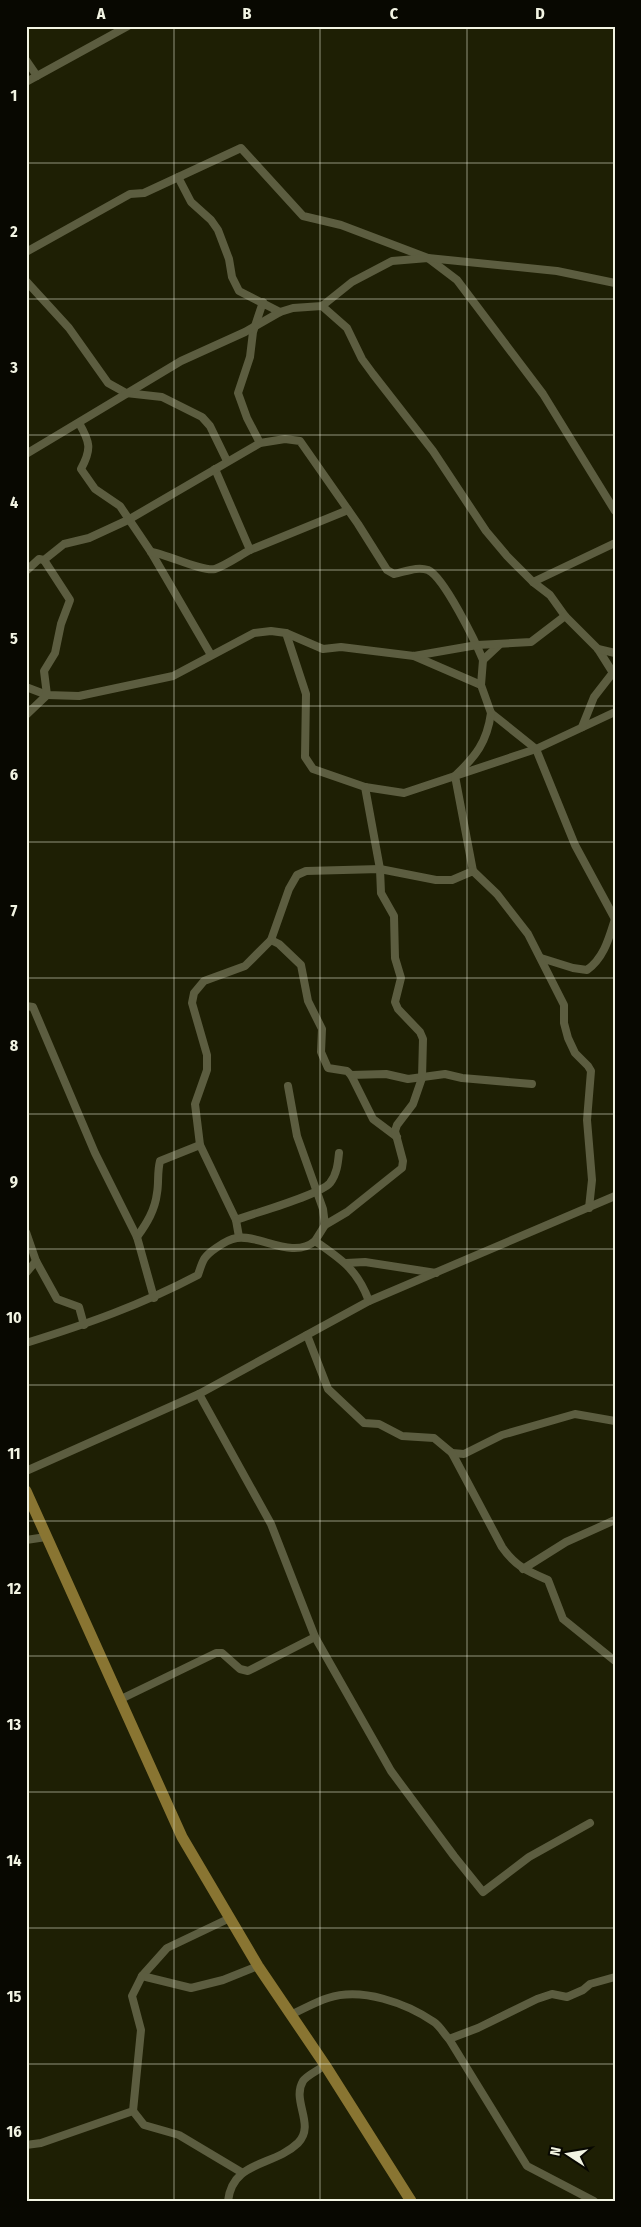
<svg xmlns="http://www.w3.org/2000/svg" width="641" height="2227" font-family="'Fira Sans Condensed',sans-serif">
  <rect width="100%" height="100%" fill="#1e1f04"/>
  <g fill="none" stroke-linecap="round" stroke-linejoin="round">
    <g stroke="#5c5d40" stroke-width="8">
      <polyline points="26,60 37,76"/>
      <polyline points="26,82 128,26"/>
      <polyline points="178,177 191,202 211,220 218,230 229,259 232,277 239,291 280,312"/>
      <polyline points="26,252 130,194 144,193 241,148 303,216 341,225 428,258 457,280 543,394 615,511"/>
      <polyline points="26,281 69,328 108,383 126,393 162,397 202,417 210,426 227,461"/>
      <polyline points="322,306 347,328 362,359 373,374 433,451 486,531 507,556 533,582 550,595 565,616 598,649 615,676"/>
      <path d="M79,423C90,442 92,449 81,469L95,489L120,506L151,552L211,655"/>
      <polyline points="260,443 247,418 238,393 250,357 253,332 263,302"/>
      <polyline points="26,454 181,361 245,332 280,312 293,308 322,306 352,282 392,261 428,258 557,271 615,283"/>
      <polyline points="250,550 348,510"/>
      <path d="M151,552C167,554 202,572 215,569C226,565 239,556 250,550L215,469"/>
      <path d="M26,571L39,559L44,560L64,544L89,538L128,520L260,443L285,439L300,441L358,524L387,570L394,574C405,572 417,566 428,570C444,577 476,643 483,660"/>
      <polyline points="533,582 615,543"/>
      <polyline points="286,633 306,694 305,757 313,769 365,787 404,793 536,749 615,712"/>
      <polyline points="598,649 615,653"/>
      <polyline points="414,656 481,685 491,713 536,749 575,845 615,919"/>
      <polyline points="481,685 483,660 499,645"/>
      <polyline points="26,687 47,695 79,696 173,676 254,633 271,631 286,633 323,649 341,647 414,656 477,645 531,642 565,616"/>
      <polyline points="26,715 47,695 44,671 55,653 61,624 70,600 44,560"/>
      <polyline points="582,727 594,697 615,670"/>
      <path d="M473,871L455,776C476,756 487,742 491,713"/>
      <polyline points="271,940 279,944 301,965 308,1001 322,1029 321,1052 328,1068 347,1071 351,1075 373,1119 397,1137"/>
      <path d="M541,958L573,968L587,970C604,958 609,938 615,919"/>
      <polyline points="26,1006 33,1007 95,1153 137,1237 154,1298"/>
      <polyline points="351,1075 386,1074 408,1079 445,1074 462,1078 532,1084"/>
      <polyline points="288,1086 297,1136 323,1209 325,1225 315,1241"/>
      <path d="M339,1153C338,1163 337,1174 330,1183C320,1195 254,1213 236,1220L200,1145L195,1104L207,1070V1055L192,1003L194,993L204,981L245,966L271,940L289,889L297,875L306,871L380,869L436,880H452L473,871L497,894L528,934L564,1005V1023L568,1038L575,1053L588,1066L591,1071L587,1120L592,1180L589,1208"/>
      <polyline points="236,1220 239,1237"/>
      <polyline points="325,1225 347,1212 402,1168 403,1161 395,1131 397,1125 413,1104 422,1078 423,1039 420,1032 398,1009 395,1002 401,978 395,958 394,916 381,893 380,869 365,787"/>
      <polyline points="26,1232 36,1261 57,1299 79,1307 84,1325"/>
      <path d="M137,1237C147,1223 155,1210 157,1193C159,1182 157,1173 160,1161L200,1145"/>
      <polyline points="346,1263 365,1262 436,1273"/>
      <polyline points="26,1273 36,1261"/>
      <polyline points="307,1335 328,1389 364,1423 379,1424 402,1436 434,1438 452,1453 464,1454 502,1435 575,1414 615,1421"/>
      <path d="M26,1343C87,1324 141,1305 198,1275C203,1260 203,1257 216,1248C223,1243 229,1239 237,1238C259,1234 293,1260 315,1241C342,1260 357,1269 369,1301"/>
      <polyline points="199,1394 271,1524 315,1637 391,1771 454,1856 483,1892 529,1857 590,1823"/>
      <path d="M452,1453L502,1547C515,1566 527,1571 548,1580L563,1619L615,1661"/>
      <polyline points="26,1471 199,1394 369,1301 615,1196"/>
      <polyline points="26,1540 46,1537"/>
      <polyline points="523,1569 566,1542 615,1520"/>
      <polyline points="121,1699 216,1653 222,1653 240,1669 248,1671 315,1637"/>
      <polyline points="142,1976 167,1948 230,1918"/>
      <path d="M290,2015C302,2010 315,2002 328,1998C362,1987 406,2003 434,2022C440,2026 444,2034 449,2039L478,2028L537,1999L552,1994L567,1997L583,1990L590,1984L615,1977"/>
      <polyline points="449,2039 527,2166 594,2201"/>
      <polyline points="133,2111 144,2125 179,2135 241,2172"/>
      <polyline points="26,2145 41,2143 133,2111 141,2030 132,1996 142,1976 191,1988 223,1980 258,1966"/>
      <path d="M228,2201C233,2160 273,2167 298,2143C316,2125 291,2101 303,2081C307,2075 319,2070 325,2065"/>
    </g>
    <polyline stroke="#897532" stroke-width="11" points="26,1491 182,1837 258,1966 325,2065 411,2201"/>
  </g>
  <path fill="none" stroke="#f2f4e3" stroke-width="1" stroke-opacity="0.55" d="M174,26V2201M320,26V2201M467,26V2201M26,163H615M26,299H615M26,435H615M26,570H615M26,706H615M26,842H615M26,978H615M26,1114H615M26,1249H615M26,1385H615M26,1521H615M26,1656H615M26,1792H615M26,1928H615M26,2064H615"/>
  <rect width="641" height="2227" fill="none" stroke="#080801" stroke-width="55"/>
  <g transform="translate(568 2154) rotate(282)" stroke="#080801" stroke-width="4" paint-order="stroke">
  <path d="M0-4L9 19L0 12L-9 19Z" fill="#f2f4e3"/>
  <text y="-8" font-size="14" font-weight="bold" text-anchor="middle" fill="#f2f4e3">N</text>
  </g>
  <rect x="28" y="28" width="586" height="2172" fill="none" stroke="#f2f4e3" stroke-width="2"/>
  <g font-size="16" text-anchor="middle" font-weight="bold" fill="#f2f4e3">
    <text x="101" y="19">A</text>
    <text x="247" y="19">B</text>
    <text x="394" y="19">C</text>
    <text x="540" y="19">D</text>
    <text x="14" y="101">1</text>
    <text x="14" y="237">2</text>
    <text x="14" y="373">3</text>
    <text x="14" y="508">4</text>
    <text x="14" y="644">5</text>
    <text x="14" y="780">6</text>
    <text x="14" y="916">7</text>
    <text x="14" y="1051">8</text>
    <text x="14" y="1187">9</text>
    <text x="14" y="1323">10</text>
    <text x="14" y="1459">11</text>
    <text x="14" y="1594">12</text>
    <text x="14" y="1730">13</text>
    <text x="14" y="1866">14</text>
    <text x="14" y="2002">15</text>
    <text x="14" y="2137">16</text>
  </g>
</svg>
